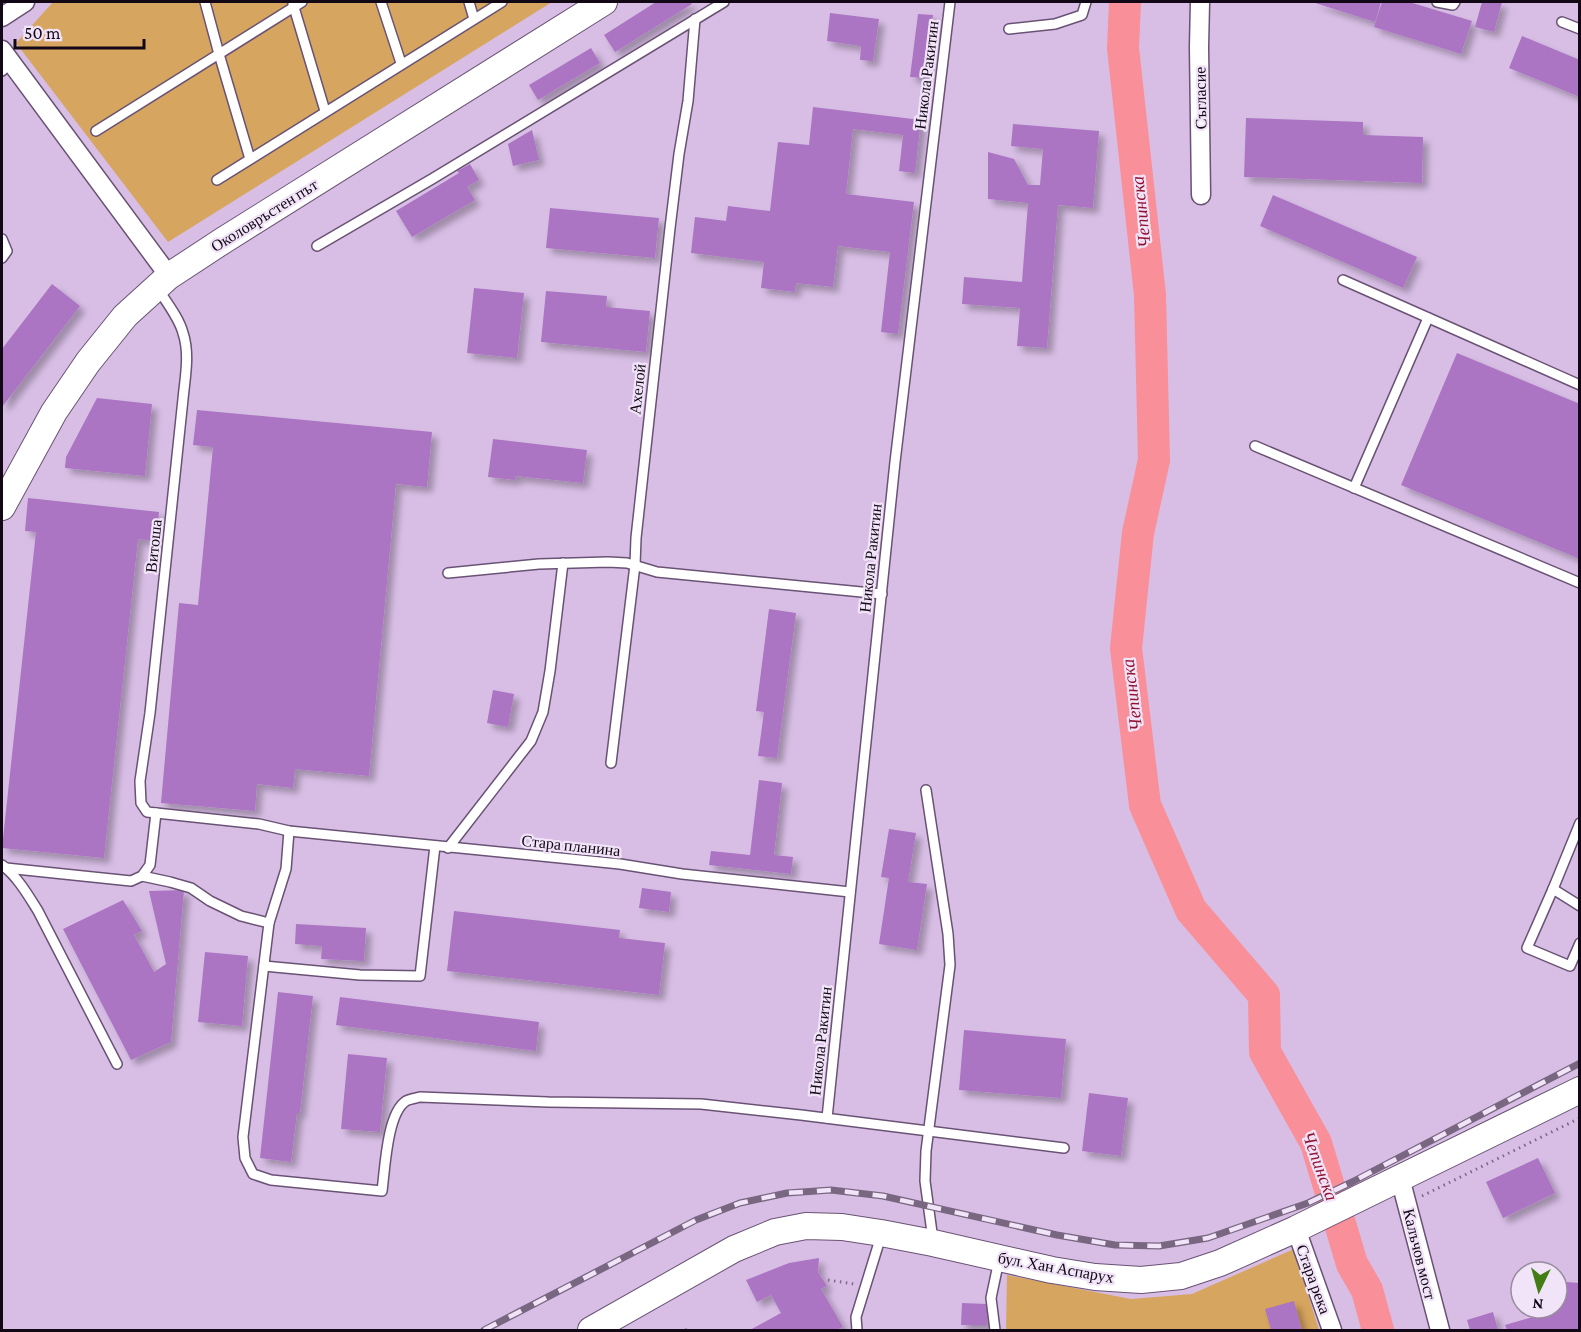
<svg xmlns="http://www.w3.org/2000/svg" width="1581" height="1332" font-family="'Crimson Pro',serif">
  <defs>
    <filter id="shadow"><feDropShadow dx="5.5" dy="5.5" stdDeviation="3" flood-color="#0004"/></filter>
  </defs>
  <rect width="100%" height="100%" fill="#d8bee5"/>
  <g fill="#d6a55f">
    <polygon points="53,2 552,2 168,242 16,43"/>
    <polygon points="1294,1249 1319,1330 1006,1330 1007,1275 1131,1299 1192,1294"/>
  </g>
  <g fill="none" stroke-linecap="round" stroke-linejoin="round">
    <polyline stroke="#f98f98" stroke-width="32" points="1125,2 1123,48 1150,295 1154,460 1138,533 1126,648 1145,805 1191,910 1264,995 1265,1052 1316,1143 1352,1264 1367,1290 1378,1330"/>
  </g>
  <g fill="#ab74c3" filter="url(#shadow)">
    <polygon points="656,2 690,2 692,4 615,52 604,35"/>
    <polygon points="1312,2 1381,2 1375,22"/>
    <polygon points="1382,2 1409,2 1472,21 1461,54 1374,27"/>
    <polygon points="1482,2 1502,2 1494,32 1475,27"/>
    <polygon points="830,13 879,19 873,61 860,60 861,46 827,41"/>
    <polygon points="918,14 933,15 925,78 910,77"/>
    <polygon points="1522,36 1580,60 1580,97 1509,68"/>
    <polygon points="591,48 600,63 538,100 529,85"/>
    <polygon points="813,107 921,120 915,173 899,171 903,135 853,129 846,194 914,202 898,334 881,332 890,252 838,246 833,287 796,283 795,292 761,288 764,262 691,253 695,217 726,221 728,206 770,211 778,142 809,145"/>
    <polygon points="1246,118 1363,122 1363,135 1423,137 1422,183 1244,177"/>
    <polygon points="1013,124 1099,131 1093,208 1058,205 1047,348 1017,346 1020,308 962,304 964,277 1022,282 1028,203 988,199 988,152 1014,159 1028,185 1040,185 1043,149 1011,146"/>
    <polygon points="532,130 539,160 513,166 508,144"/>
    <polygon points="470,164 479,180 467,187 475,200 412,237 396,211 459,173 457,171"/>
    <polygon points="1273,195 1417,257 1403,288 1260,226"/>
    <polygon points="550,208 659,218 655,258 546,248"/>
    <polygon points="52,284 80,306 2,407 2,349"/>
    <polygon points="474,288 524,293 517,358 467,353"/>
    <polygon points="546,291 607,296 606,307 650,311 646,352 541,342"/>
    <polygon points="1457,353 1580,404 1580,559 1401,485"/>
    <polygon points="97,398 152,404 145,476 65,468 66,457"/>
    <polygon points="197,410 432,432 427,487 396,484 369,776 295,769 293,788 257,784 255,811 161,803 179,603 198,605 213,447 193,445"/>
    <polygon points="493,439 587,450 583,483 516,476 515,480 488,477"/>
    <polygon points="28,498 159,512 156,541 138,539 104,858 2,848 36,532 25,531"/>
    <polygon points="769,609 796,613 777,758 758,756 764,712 756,711"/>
    <polygon points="493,690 514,694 508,727 487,723"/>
    <polygon points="759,780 782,783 774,855 793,857 791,874 709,865 711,851 750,855"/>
    <polygon points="889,829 916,833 908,882 927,884 917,950 879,944 889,878 881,877"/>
    <polygon points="642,888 671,892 669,912 639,908"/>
    <polygon points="184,890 171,1042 131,1060 63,929 123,900 142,931 134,935 154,972 166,964 149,891"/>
    <polygon points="454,911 620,930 619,938 665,943 659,995 447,971"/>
    <polygon points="296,924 366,928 364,961 321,959 322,946 295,944"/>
    <polygon points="205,952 248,956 242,1026 198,1022"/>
    <polygon points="278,992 313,996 300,1113 297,1113 291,1162 260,1158"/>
    <polygon points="340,997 539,1022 536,1051 336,1025"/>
    <polygon points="964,1030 1066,1039 1061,1098 959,1090"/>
    <polygon points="348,1054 387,1058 380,1132 341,1129"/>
    <polygon points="1089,1093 1128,1098 1121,1156 1082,1151"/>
    <polygon points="1538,1158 1555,1193 1503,1218 1486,1182"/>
    <polygon points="819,1258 818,1272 827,1286 821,1289 843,1327 836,1330 815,1330 815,1329 813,1330 750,1330 781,1313 771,1295 757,1302 746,1280 789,1263"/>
    <polygon points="1566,1282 1580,1283 1580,1330 1507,1330 1505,1325 1560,1309"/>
    <polygon points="1294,1301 1302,1330 1271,1330 1265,1309"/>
    <polygon points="962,1303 987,1304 987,1325 961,1325"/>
    <polygon points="1493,1312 1498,1330 1470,1330 1467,1320"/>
  </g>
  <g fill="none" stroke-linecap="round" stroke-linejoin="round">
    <defs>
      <g id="lane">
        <polyline points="205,2 219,54 250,159"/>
        <polyline points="381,2 401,63"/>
        <polyline points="469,2 474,19"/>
        <polyline points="1437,2 1453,5 1455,2"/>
        <polyline points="293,4 325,111"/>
        <polyline points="1562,22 1580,29"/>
        <polyline points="1009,29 1055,24 1082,15 1086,2"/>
        <polyline points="2,71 11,63"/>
        <polyline points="96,131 302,2"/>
        <polyline points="217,180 502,2"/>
        <polyline points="2,239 7,251 2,258"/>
        <polyline points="317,246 432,179 724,2"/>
        <polyline points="1343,280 1580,385"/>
        <path d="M158,289C167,303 179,318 183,333C190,354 185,378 183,399L150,713L140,781L141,803L147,812L259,824L289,831L620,864L682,874L850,892"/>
        <polyline points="1255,446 1580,583"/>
        <polyline points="1354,488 1428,318"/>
        <polyline points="448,573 539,564 608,562 627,563 657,572 882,594"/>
        <polyline points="611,763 635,565 636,538 670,228 679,154 688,101 695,19"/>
        <polyline points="926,790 948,934 950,965 926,1151 925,1181 933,1240"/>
        <path d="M289,831L286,869L269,923L243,1137L245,1158L253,1174L271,1180L382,1191C385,1169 387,1113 406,1101C409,1099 416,1098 420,1097L548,1102L701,1104L801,1115L1064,1148"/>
        <polyline points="448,848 531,741 543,712 550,671 563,563"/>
        <path d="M2,865C17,876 28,895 38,911L117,1064"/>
        <polyline points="6,868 131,881 142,876 150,865 156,813"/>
        <polyline points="142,876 170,882 191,888 210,901 241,916 269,923"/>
        <polyline points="1553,889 1580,823"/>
        <polyline points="1580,906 1553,889 1527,948 1570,966 1580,943"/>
        <polyline points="264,966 360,975 420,976 435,846"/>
        <polyline points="827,1118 895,462 950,2"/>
        <polyline points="857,1330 856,1317 881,1236"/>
        <polyline points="995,1330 991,1298 999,1260"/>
      </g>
      <g id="street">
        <polyline points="1200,2 1199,47 1201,195"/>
        <polyline points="2,17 25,2"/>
        <polyline points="2,50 169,276"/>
        <polyline points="1400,1178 1440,1330"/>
        <polyline points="1296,1229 1332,1330"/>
      </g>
      <g id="secondary">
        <polyline points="2,507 54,412 88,362 125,316 169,276 224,240 604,2"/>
        <polyline points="591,1330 734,1249 775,1232 806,1226 842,1227 881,1233 933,1243 1052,1270 1095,1277 1141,1280 1181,1276 1220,1263 1296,1229 1580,1090"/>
      </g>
    </defs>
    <use href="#lane" stroke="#695274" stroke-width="12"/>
    <use href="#street" stroke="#695274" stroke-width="21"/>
    <use href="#secondary" stroke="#695274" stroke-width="28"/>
    <g stroke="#7c6a85" stroke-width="3" stroke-dasharray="1.5 4.5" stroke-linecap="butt">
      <polyline points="1422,1196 1580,1118"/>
      <polyline points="828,1280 854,1284"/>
      <polyline points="686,1330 687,1326"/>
    </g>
    <use href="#lane" stroke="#fff" stroke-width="9"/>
    <use href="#street" stroke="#fff" stroke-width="18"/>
    <use href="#secondary" stroke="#fff" stroke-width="26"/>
    <defs>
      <polyline id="rail" points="484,1330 696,1220 740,1203 787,1193 831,1190 883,1196 1057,1235 1115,1245 1159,1246 1208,1238 1308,1203 1352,1182 1580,1063"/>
    </defs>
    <use href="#rail" stroke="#796781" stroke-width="7"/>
    <use href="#rail" stroke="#f2e4f8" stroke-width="4.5" stroke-dasharray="14" stroke-linecap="butt"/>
  </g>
  <g text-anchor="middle" stroke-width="4.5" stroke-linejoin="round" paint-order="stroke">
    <g font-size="16" fill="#120815" stroke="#f2e4f8">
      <text transform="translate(926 75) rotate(-83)" y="6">Никола Ракитин</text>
      <text transform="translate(1200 98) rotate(-91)" y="6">Съгласие</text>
      <text transform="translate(264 215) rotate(-32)" y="6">Околовръстен път</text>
      <text transform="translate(637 389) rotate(-84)" y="6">Ахелой</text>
      <text transform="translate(153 546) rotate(-84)" y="6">Витоша</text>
      <text transform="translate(870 558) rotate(-84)" y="6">Никола Ракитин</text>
      <text transform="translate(571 845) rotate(6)" y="6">Стара планина</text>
      <text transform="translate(820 1041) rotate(-84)" y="6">Никола Ракитин</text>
      <text transform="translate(1420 1254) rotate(76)" y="6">Калъчов мост</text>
      <text transform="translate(1056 1267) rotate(10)" y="6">бул. Хан Аспарух</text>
      <text transform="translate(1314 1279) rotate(70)" y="6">Стара река</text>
    </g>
    <g font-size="18" font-style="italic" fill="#921331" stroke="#f2e4f8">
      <text transform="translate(1141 212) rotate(-96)" y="6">Чепинска</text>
      <text transform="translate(1132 695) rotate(-97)" y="6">Чепинска</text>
      <text transform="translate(1320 1166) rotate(70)" y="6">Чепинска</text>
    </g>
  </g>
  <rect width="1581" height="1332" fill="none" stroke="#120815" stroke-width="6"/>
  <g transform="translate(1539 1290) rotate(185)"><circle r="28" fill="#f2e4f8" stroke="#988c9d" stroke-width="1.5"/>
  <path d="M0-4.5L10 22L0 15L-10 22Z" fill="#427c15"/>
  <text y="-9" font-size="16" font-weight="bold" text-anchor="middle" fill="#120815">N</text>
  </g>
  <path d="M15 39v9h129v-9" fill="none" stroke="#120815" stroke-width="3"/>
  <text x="24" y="39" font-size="18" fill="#120815" stroke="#f2e4f8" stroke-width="4.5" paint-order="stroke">50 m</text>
</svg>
